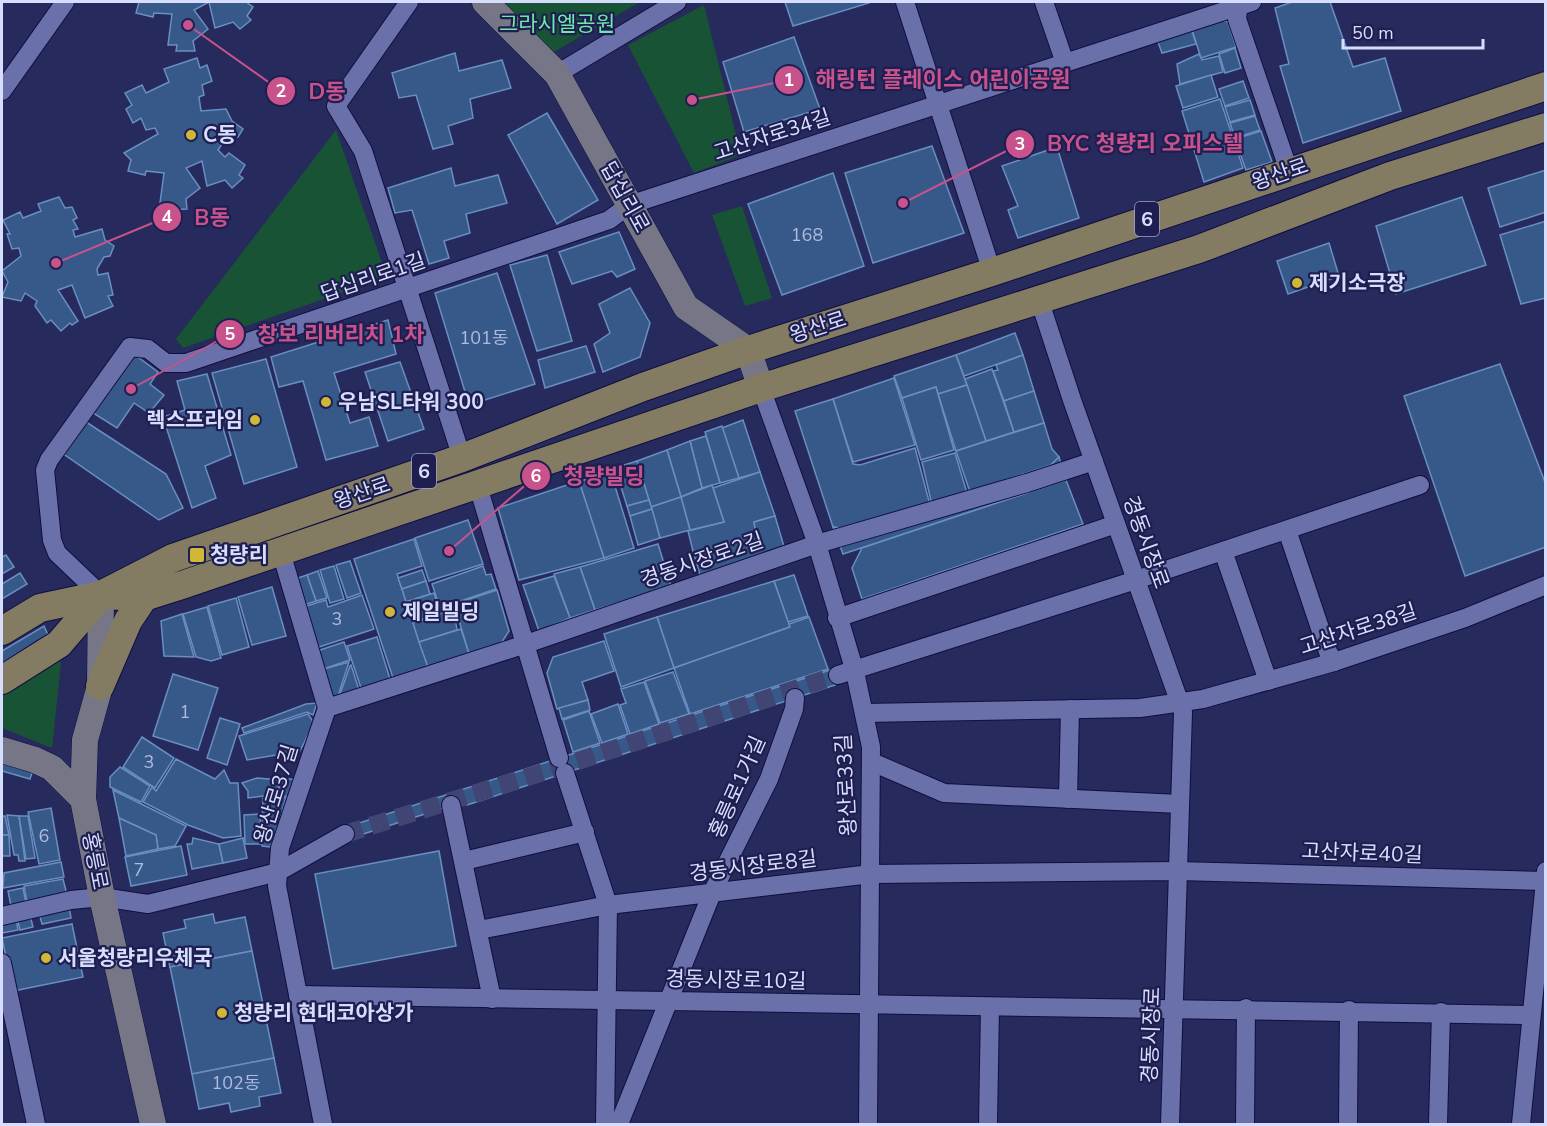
<svg xmlns="http://www.w3.org/2000/svg" width="1547" height="1126" font-family="'Nunito Sans','Noto Sans KR',sans-serif">
  <rect width="100%" height="100%" fill="#272a5c"/>
  <g fill="#185335">
    <polygon points="495,2 640,2 554,52"/>
    <polygon points="704,5 741,155 694,173 628,45"/>
    <polygon points="336,130 387,277 183,348 176,339"/>
    <polygon points="742,206 772,298 745,306 712,215"/>
    <polygon points="59,658 61,663 52,748 2,728 2,693"/>
  </g>
  <g fill="#375989" stroke="#6a8ec2" stroke-width="1.5">
    <polygon points="139,2 246,2 253,7 247,16 251,20 240,29 233,22 215,28 209,2 194,10 208,29 193,41 195,51 176,51 177,45 168,45 172,14 154,13 153,17 136,13"/>
    <polygon points="785,2 868,2 869,3 793,26"/>
    <polygon points="1292,2 1330,2 1353,67 1385,58 1401,111 1303,143 1280,66 1289,64 1275,8"/>
    <polygon points="1223,20 1228,22 1236,47 1201,58 1192,30"/>
    <polygon points="1192,31 1196,44 1162,53 1158,42"/>
    <polygon points="794,37 820,109 744,132 723,62"/>
    <polygon points="1235,48 1241,68 1225,73 1219,54"/>
    <polygon points="455,53 459,71 502,60 511,88 470,99 473,118 448,126 453,144 433,149 416,95 399,98 392,73"/>
    <polygon points="1199,54 1202,60 1219,56 1223,72 1180,84 1177,64"/>
    <polygon points="197,58 200,68 207,65 212,81 202,85 204,95 199,97 201,111 226,109 232,121 243,129 238,137 229,133 218,150 225,157 229,153 245,165 239,175 243,178 232,188 225,180 207,186 202,161 186,168 200,188 186,199 187,209 169,210 169,203 160,203 164,173 146,171 145,175 128,171 131,160 124,153 158,134 155,128 146,130 141,118 133,123 126,109 132,105 125,93 142,85 146,93 169,82 164,69"/>
    <polygon points="1211,75 1218,97 1183,108 1176,86"/>
    <polygon points="1243,81 1249,98 1225,106 1219,89"/>
    <polygon points="1220,99 1243,168 1204,182 1182,111"/>
    <polygon points="1250,100 1255,115 1230,122 1225,107"/>
    <polygon points="547,113 598,200 557,224 508,135"/>
    <polygon points="1255,116 1260,130 1235,138 1230,123"/>
    <polygon points="1261,131 1272,162 1246,170 1235,139"/>
    <polygon points="932,146 964,233 873,263 845,173"/>
    <polygon points="1057,147 1079,218 1018,238 1008,210 1018,206 1002,166"/>
    <polygon points="451,168 455,186 498,175 507,203 466,214 470,233 444,241 449,258 429,264 412,210 395,213 388,188"/>
    <polygon points="1546,170 1546,212 1500,227 1488,188"/>
    <polygon points="833,173 864,266 782,295 748,204"/>
    <polygon points="59,197 65,208 72,207 77,218 73,220 78,229 73,230 75,237 102,229 105,240 114,246 110,256 104,257 97,269 98,275 108,273 113,295 108,296 113,306 85,318 72,285 58,290 78,321 72,325 70,323 61,331 51,320 47,323 35,306 37,301 25,293 21,301 2,297 8,282 2,271 21,256 19,248 12,249 7,234 10,234 3,220 20,212 23,218 41,211 38,204"/>
    <polygon points="1462,197 1486,265 1396,294 1376,226"/>
    <polygon points="1546,221 1546,298 1521,304 1500,235"/>
    <polygon points="619,232 635,269 617,277 612,271 572,284 559,252"/>
    <polygon points="1329,243 1339,276 1288,294 1277,261"/>
    <polygon points="547,255 572,341 537,351 510,265"/>
    <polygon points="497,273 535,384 469,405 435,293"/>
    <polygon points="630,288 650,323 640,357 603,372 594,344 610,333 599,304"/>
    <polygon points="388,320 396,354 334,373 350,423 369,417 378,446 326,460 303,381 279,387 271,357"/>
    <polygon points="1015,333 1023,355 964,376 956,355"/>
    <polygon points="586,346 595,372 545,388 538,360"/>
    <polygon points="131,352 158,372 150,384 164,395 149,413 134,403 117,428 90,411"/>
    <polygon points="956,355 967,385 938,394 936,387 902,398 894,376"/>
    <polygon points="1023,355 1034,391 1004,401 993,371 998,370 996,365"/>
    <polygon points="266,359 297,467 244,484 212,373"/>
    <polygon points="400,362 424,429 388,441 365,372"/>
    <polygon points="1500,364 1546,485 1546,547 1465,576 1404,396"/>
    <polygon points="992,369 1014,432 986,441 965,379"/>
    <polygon points="207,374 231,455 205,466 216,498 192,508 163,417 185,410 177,381"/>
    <polygon points="894,378 915,445 853,462 833,399"/>
    <polygon points="967,385 986,441 956,451 938,394"/>
    <polygon points="936,387 954,450 921,460 902,398"/>
    <polygon points="1034,391 1044,423 1014,432 1004,401"/>
    <polygon points="833,399 853,464 860,465 915,448 930,505 854,530 833,527 795,411"/>
    <polygon points="83,420 166,474 183,508 159,520 62,453"/>
    <polygon points="743,420 760,472 739,478 722,428"/>
    <polygon points="1044,423 1052,449 1059,457 1051,465 970,492 956,451"/>
    <polygon points="722,426 739,478 720,483 705,432"/>
    <polygon points="706,436 720,483 702,488 690,441"/>
    <polygon points="690,441 702,488 681,497 667,450"/>
    <polygon points="667,450 681,497 651,507 637,461"/>
    <polygon points="955,453 967,493 932,505 922,462"/>
    <polygon points="1059,457 1066,480 843,554 833,527 854,530 1051,465"/>
    <polygon points="637,461 649,500 627,506 615,468"/>
    <polygon points="610,470 634,548 604,558 579,482"/>
    <polygon points="760,472 775,516 754,522 756,534 694,555 688,531 724,522 713,488"/>
    <polygon points="1066,480 1083,524 862,599 852,568 862,548"/>
    <polygon points="579,481 604,558 519,580 498,508"/>
    <polygon points="712,485 724,522 690,530 681,497"/>
    <polygon points="681,497 690,530 660,538 651,507"/>
    <polygon points="649,500 652,509 630,516 627,506"/>
    <polygon points="652,509 660,538 638,545 630,516"/>
    <polygon points="775,516 785,550 701,578 694,555 756,534 754,522"/>
    <polygon points="468,520 483,564 429,581 415,538"/>
    <polygon points="414,539 422,566 397,574 428,667 393,678 354,559"/>
    <polygon points="658,544 671,586 595,610 580,567"/>
    <polygon points="6,555 14,567 2,574 2,557"/>
    <polygon points="350,561 361,593 347,598 336,565"/>
    <polygon points="334,566 344,599 330,603 320,570"/>
    <polygon points="483,566 486,575 491,574 496,589 440,608 432,584"/>
    <polygon points="580,567 595,610 570,618 554,574"/>
    <polygon points="422,570 426,581 402,589 398,578"/>
    <polygon points="318,571 327,598 316,601 307,575"/>
    <polygon points="20,573 27,584 2,599 2,584"/>
    <polygon points="307,575 316,601 301,606 292,580"/>
    <polygon points="794,575 808,616 788,622 774,581"/>
    <polygon points="554,576 570,618 539,631 523,585"/>
    <polygon points="426,581 430,594 406,602 402,589"/>
    <polygon points="774,581 790,627 674,668 657,617"/>
    <polygon points="272,587 286,636 252,645 238,597"/>
    <polygon points="497,590 509,631 500,645 469,654 454,604"/>
    <polygon points="434,593 440,613 413,622 406,602"/>
    <polygon points="362,595 374,629 313,649 300,608 326,600 328,607"/>
    <polygon points="236,598 249,647 222,655 208,606"/>
    <polygon points="453,606 457,630 419,642 413,623 443,613 441,610"/>
    <polygon points="207,607 221,658 211,661 196,657 183,614"/>
    <polygon points="182,614 194,657 164,656 161,621"/>
    <polygon points="657,617 674,668 621,687 604,634"/>
    <polygon points="809,617 828,669 690,714 674,668 790,627 789,624"/>
    <polygon points="44,626 48,635 2,663 2,651"/>
    <polygon points="461,629 469,654 428,667 419,642"/>
    <polygon points="377,637 390,679 361,688 347,646"/>
    <polygon points="604,641 614,671 582,682 588,700 557,709 547,673 553,657"/>
    <polygon points="344,642 350,660 323,669 317,651"/>
    <polygon points="349,662 337,699 329,699 324,669"/>
    <polygon points="351,665 360,693 339,697 350,666"/>
    <polygon points="830,670 835,685 467,805 465,801 351,838 347,827"/>
    <polygon points="673,672 689,714 660,723 645,681"/>
    <polygon points="173,674 218,688 198,750 153,736"/>
    <polygon points="644,682 659,724 630,734 620,705 626,703 621,689"/>
    <polygon points="588,700 590,710 562,719 559,708"/>
    <polygon points="317,703 313,715 307,712 244,733 242,728 306,704"/>
    <polygon points="618,704 628,734 602,743 591,714"/>
    <polygon points="589,711 600,743 573,752 563,720"/>
    <polygon points="308,714 314,723 300,751 247,760 239,736"/>
    <polygon points="220,718 240,724 227,765 207,758"/>
    <polygon points="142,737 174,758 155,788 123,767"/>
    <polygon points="176,759 215,779 224,770 230,783 238,783 241,836 223,838 188,825 143,802 152,787 156,791"/>
    <polygon points="2,761 33,770 30,779 2,771"/>
    <polygon points="120,767 150,786 141,802 110,787 110,777"/>
    <polygon points="257,778 280,780 277,794 248,798 248,791 242,783"/>
    <polygon points="281,778 297,780 293,798 279,795"/>
    <polygon points="113,790 186,826 175,846 158,849 156,835 119,818"/>
    <polygon points="275,796 286,798 276,831 262,829 263,798"/>
    <polygon points="51,808 60,860 39,864 28,812"/>
    <polygon points="260,814 261,844 245,844 244,815"/>
    <polygon points="7,815 19,816 25,861 19,861 18,855 14,855"/>
    <polygon points="2,816 5,816 9,835 2,835"/>
    <polygon points="19,816 28,816 35,858 26,859"/>
    <polygon points="119,818 156,835 158,849 126,856"/>
    <polygon points="261,831 276,832 270,847 262,846"/>
    <polygon points="2,835 9,835 10,856 2,856"/>
    <polygon points="193,838 219,844 223,863 192,869 187,844 192,844"/>
    <polygon points="243,838 247,858 223,863 219,844"/>
    <polygon points="181,846 187,875 131,886 125,857"/>
    <polygon points="439,851 456,946 333,969 315,874"/>
    <polygon points="61,862 64,877 3,888 4,873"/>
    <polygon points="63,879 67,895 27,902 24,886"/>
    <polygon points="23,888 26,903 11,906 8,891"/>
    <polygon points="69,906 71,918 42,924 39,913"/>
    <polygon points="213,914 215,923 245,917 252,951 170,967 163,933 186,928 184,920"/>
    <polygon points="30,915 33,927 20,930 17,917"/>
    <polygon points="16,918 18,930 2,933 2,921"/>
    <polygon points="72,924 83,977 13,991 2,938"/>
    <polygon points="252,951 274,1058 192,1074 170,967"/>
    <polygon points="274,1058 281,1093 259,1097 260,1106 231,1112 229,1103 199,1109 192,1074"/>
  </g>
  <g fill="none" stroke-linecap="round" stroke-linejoin="round">
    <polyline stroke="#414574" stroke-width="18" stroke-dasharray="18 9" stroke-linecap="butt" points="345,834 563,766 838,675"/>
    <defs>
      <g id="street">
        <polyline points="409,2 336,106 363,151 462,458"/>
        <polyline points="905,2 992,272"/>
        <polyline points="1044,2 1065,63"/>
        <polyline points="1239,2 1237,19 1289,171"/>
        <polyline points="557,74 677,2"/>
        <polyline points="2,91 65,2"/>
        <polyline points="1039,299 1072,400 1183,712 1170,1124"/>
        <polyline points="761,388 817,544 855,672 871,747 868,1124"/>
        <polyline points="478,486 559,758"/>
        <polyline points="1287,530 1328,652 1334,662"/>
        <polyline points="1223,551 1268,681"/>
        <polyline points="281,552 327,708 280,848 277,886 323,1124"/>
        <polyline points="101,595 57,553 52,540 45,470 49,460 130,347 148,349 166,363 186,363 609,220 629,205 1252,2"/>
        <polyline points="837,618 1116,524"/>
        <polyline points="838,675 1136,580 1420,485"/>
        <polyline points="327,708 526,644 817,544 1027,483 1094,461"/>
        <polyline points="864,713 1140,708 1203,699 1334,662 1465,618 1546,585"/>
        <polyline points="872,762 944,793 1180,804"/>
        <polyline points="565,773 608,905 605,1124"/>
        <polyline points="1068,799 1070,709"/>
        <polyline points="451,805 492,999"/>
        <polyline points="464,861 585,832"/>
        <polyline points="2,916 71,900 102,897 148,904 278,872 345,834"/>
        <polyline points="479,930 608,905 871,874 1178,871 1546,881"/>
        <polyline points="2,963 36,1124"/>
        <polyline points="298,995 1531,1015"/>
        <polyline points="619,1124 712,893 769,779 794,709 795,698"/>
        <polyline points="988,1124 990,1007"/>
        <polyline points="1245,1124 1246,1008"/>
        <polyline points="1348,1124 1349,1010"/>
        <polyline points="1438,1124 1441,1012"/>
        <polyline points="1521,1124 1546,871"/>
      </g>
      <g id="secondary">
        <polyline points="485,2 557,74 686,307 748,350 761,388"/>
        <polyline points="101,595 100,686 85,740 83,799 102,897 153,1124"/>
        <polyline points="2,750 35,760 52,768 83,799"/>
      </g>
      <g id="primary">
        <polyline points="2,631 40,608 101,595 144,597 182,585 761,388 1199,249 1390,176 1546,127"/>
        <polyline points="2,680 59,644 101,595 173,558 462,458 643,387 748,350 992,272 1546,86"/>
        <polyline points="100,686 128,621 144,597"/>
      </g>
    </defs>
    <use href="#street" stroke="#110f3f" stroke-width="20"/>
    <use href="#secondary" stroke="#110f3f" stroke-width="27"/>
    <use href="#primary" stroke="#110f3f" stroke-width="30"/>
    <use href="#street" stroke="#6a71aa" stroke-width="18"/>
    <use href="#secondary" stroke="#777686" stroke-width="26"/>
    <use href="#primary" stroke="#837c62" stroke-width="28"/>
  </g>
  <g fill="#d1b736" stroke="#1e1f50" stroke-width="2">
    <circle cx="191" cy="135" r="6"/>
    <circle cx="1297" cy="283" r="6"/>
    <circle cx="326" cy="402" r="6"/>
    <circle cx="255" cy="420" r="6"/>
    <rect x="189" y="547" width="16" height="16" rx="3"/>
    <circle cx="390" cy="612" r="6"/>
    <circle cx="46" cy="958" r="6"/>
    <circle cx="222" cy="1013" r="6"/>
  </g>
  <g text-anchor="middle" stroke-width="4.5" stroke-linejoin="round" paint-order="stroke">
    <g font-size="18" fill="#afbce0">
      <text x="807" y="241">168</text>
      <text x="484" y="344">101동</text>
      <text x="337" y="625">3</text>
      <text x="185" y="718">1</text>
      <text x="149" y="768">3</text>
      <text x="44" y="842">6</text>
      <text x="139" y="876">7</text>
      <text x="236" y="1089">102동</text>
    </g>
    <g fill="#1e1f50" stroke="#a0a4c9" stroke-width="1.5">
      <rect x="1135" y="202" width="24" height="34" rx="4.5"/>
      <rect x="412" y="454" width="24" height="34" rx="4.5"/>
    </g>
    <g font-size="20" font-weight="bold" fill="#d7ddfd">
      <text x="1147" y="226">6</text>
      <text x="424" y="478">6</text>
    </g>
    <g font-size="21" fill="#6ee9a7" stroke="#1e1f50">
      <text x="557" y="31">그라시엘공원</text>
    </g>
    <g font-size="21" font-weight="bold" fill="#d7ddfd" stroke="#1e1f50" text-anchor="start">
      <text x="203" y="142">C동</text>
      <text x="1309" y="290">제기소극장</text>
      <text x="338" y="409">우남SL타워 300</text>
      <text x="243" y="427" text-anchor="end">렉스프라임</text>
      <text x="210" y="562">청량리</text>
      <text x="402" y="619">제일빌딩</text>
      <text x="58" y="965">서울청량리우체국</text>
      <text x="234" y="1020">청량리 현대코아상가</text>
    </g>
    <g font-size="21" fill="#d7ddfd" stroke="#1e1f50">
      <text transform="translate(772 135) rotate(-18)" y="7">고산자로34길</text>
      <text transform="translate(1280 174) rotate(-19)" y="7">왕산로</text>
      <text transform="translate(625 197) rotate(61)" y="7">답십리로</text>
      <text transform="translate(373 277) rotate(-19)" y="7">답십리로1길</text>
      <text transform="translate(818 327) rotate(-18)" y="7">왕산로</text>
      <text transform="translate(362 493) rotate(-19)" y="7">왕산로</text>
      <text transform="translate(1146 542) rotate(70)" y="7">경동시장로</text>
      <text transform="translate(702 560) rotate(-19)" y="7">경동시장로2길</text>
      <text transform="translate(1358 629) rotate(-18)" y="7">고산자로38길</text>
      <text transform="translate(846 785) rotate(-93)" y="7">왕산로33길</text>
      <text transform="translate(737 787) rotate(-66)" y="7">홍릉로1가길</text>
      <text transform="translate(276 794) rotate(-73)" y="7">왕산로37길</text>
      <text transform="translate(1362 853) rotate(2)" y="7">고산자로40길</text>
      <text transform="translate(95 861) rotate(79)" y="7">홍릉로</text>
      <text transform="translate(753 866) rotate(-7)" y="7">경동시장로8길</text>
      <text transform="translate(736 980) rotate(1)" y="7">경동시장로10길</text>
      <text transform="translate(1151 1035) rotate(-88)" y="7">경동시장로</text>
    </g>
  </g>
  <path fill="none" stroke="#c8538c" stroke-width="2" d="M692 100L789 80M188 25L281 91M903 203L1020 144M56 263L167 217M131 389L230 334M449 551L536 476"/>
  <g fill="#c8538c" stroke="#1e1f50" stroke-width="2">
    <circle cx="692" cy="100" r="6"/>
    <circle cx="188" cy="25" r="6"/>
    <circle cx="903" cy="203" r="6"/>
    <circle cx="56" cy="263" r="6"/>
    <circle cx="131" cy="389" r="6"/>
    <circle cx="449" cy="551" r="6"/>
    <circle cx="789" cy="80" r="15"/>
    <circle cx="281" cy="91" r="15"/>
    <circle cx="1020" cy="144" r="15"/>
    <circle cx="167" cy="217" r="15"/>
    <circle cx="230" cy="334" r="15"/>
    <circle cx="536" cy="476" r="15"/>
  </g>
  <g font-size="18" text-anchor="middle" font-weight="bold" fill="#fff">
    <text x="789" y="86">1</text>
    <text x="281" y="97">2</text>
    <text x="1020" y="150">3</text>
    <text x="167" y="223">4</text>
    <text x="230" y="340">5</text>
    <text x="536" y="482">6</text>
  </g>
  <g font-size="22" text-anchor="middle" font-weight="bold" fill="#c8538c" stroke="#1e1f50" stroke-width="4.5" stroke-linejoin="round" paint-order="stroke">
    <text x="943" y="87">해링턴 플레이스 어린이공원</text>
    <text x="327" y="99">D동</text>
    <text x="1145" y="151">BYC 청량리 오피스텔</text>
    <text x="212" y="225">B동</text>
    <text x="341" y="342">창보 리버리치 1차</text>
    <text x="604" y="484">청량빌딩</text>
  </g>
  <rect width="1547" height="1126" fill="none" stroke="#d7ddfd" stroke-width="6"/>
  <path d="M1343 39v9h140v-9" fill="none" stroke="#d7ddfd" stroke-width="3"/>
  <text x="1352" y="39" font-size="18" fill="#d7ddfd" stroke="#1e1f50" stroke-width="4.5" paint-order="stroke">50 m</text>
</svg>
